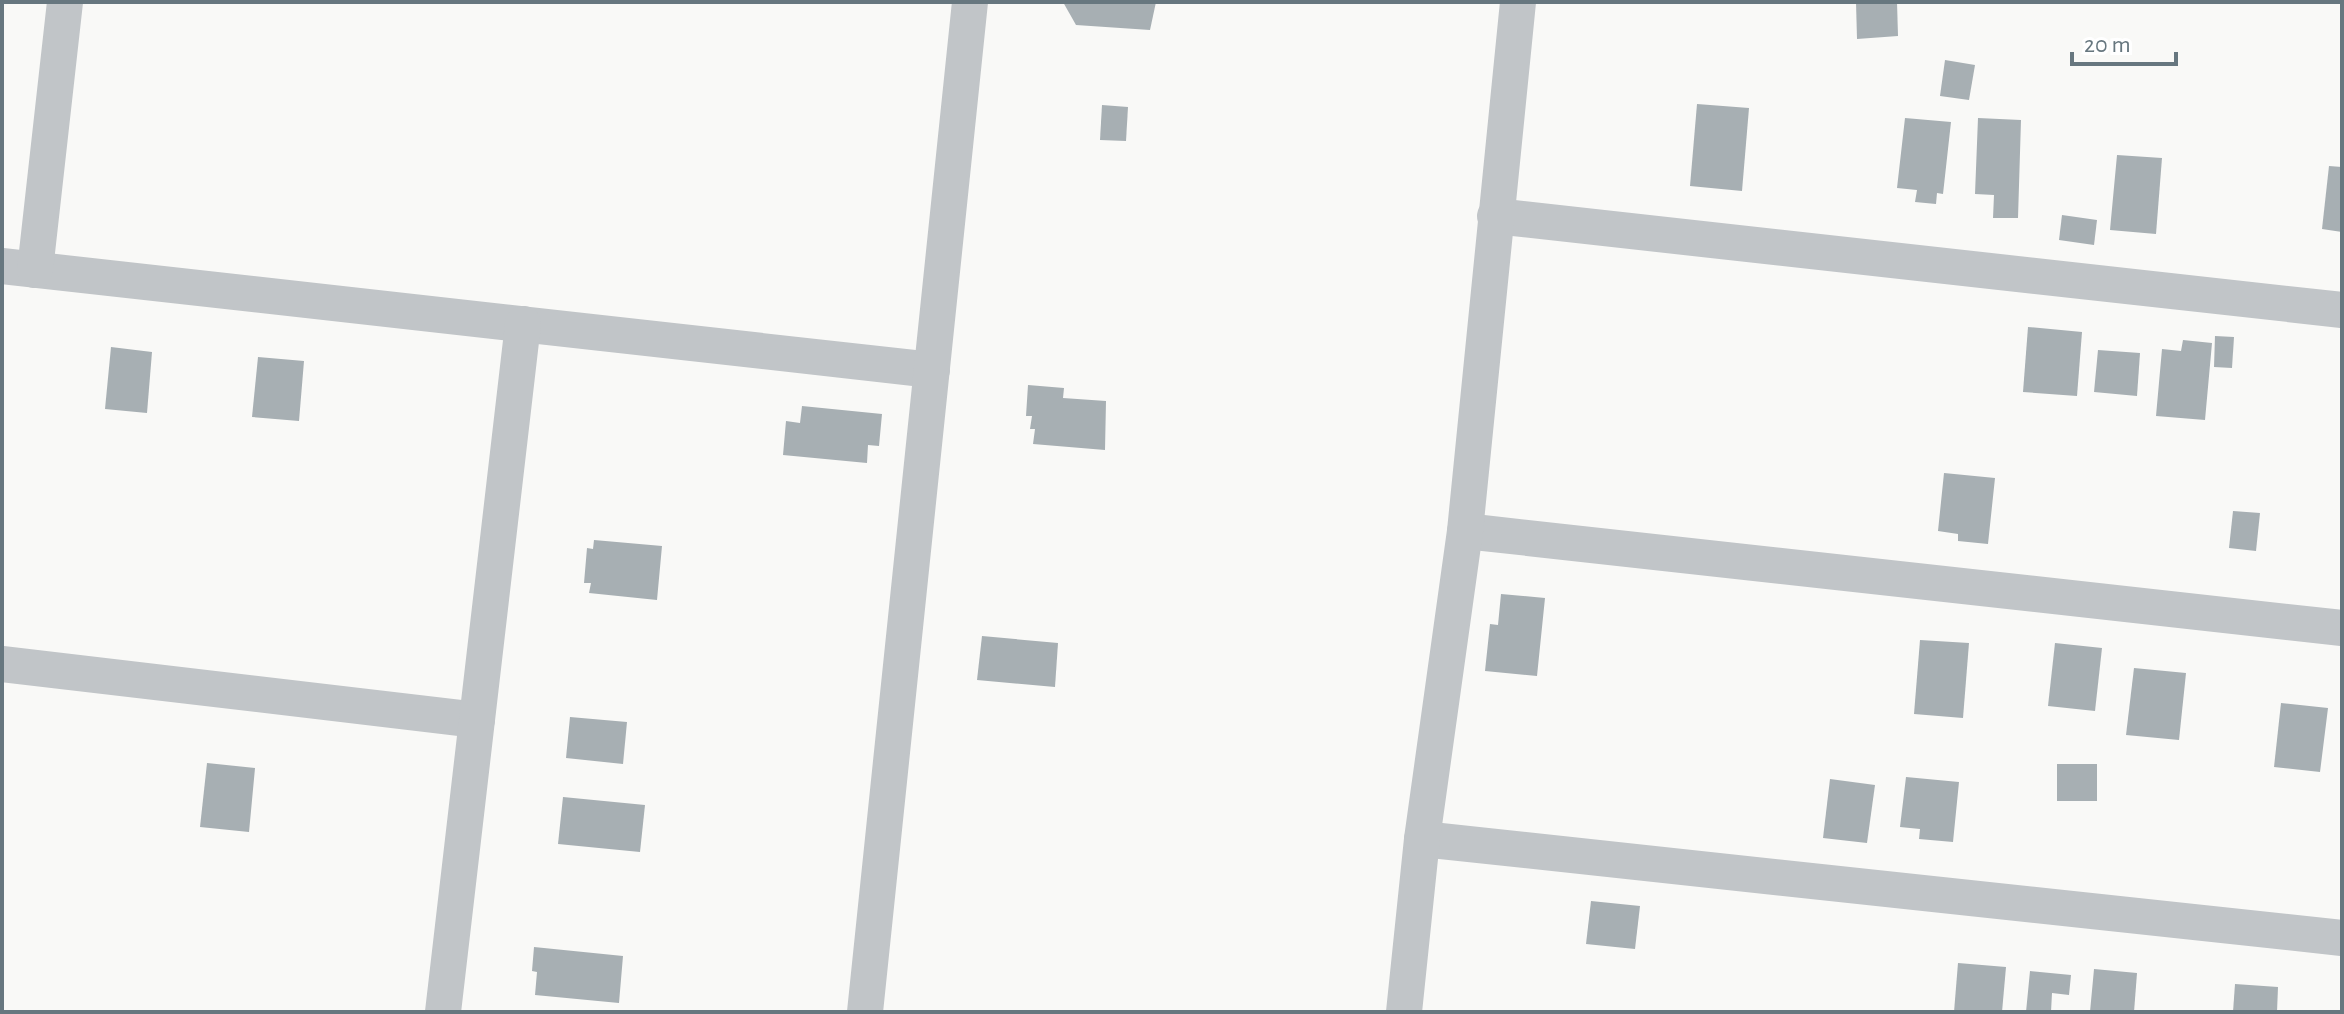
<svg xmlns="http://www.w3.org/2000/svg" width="2344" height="1014" font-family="'Alegreya Sans',sans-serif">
  <rect width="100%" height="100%" fill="#f9f9f7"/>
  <g fill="#a7afb3">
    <polygon points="1063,2 1156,2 1150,30 1076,25"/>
    <polygon points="1856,2 1897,2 1898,36 1857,39"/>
    <polygon points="1945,60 1975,65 1969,100 1940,96"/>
    <polygon points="1697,104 1749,108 1742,191 1690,186"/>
    <polygon points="1102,105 1128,107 1126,141 1100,140"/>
    <polygon points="1905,118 1951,122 1943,194 1937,193 1936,204 1915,202 1917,190 1897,188"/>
    <polygon points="1978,118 2021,120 2018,218 1993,218 1994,195 1975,194"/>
    <polygon points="2117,155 2162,158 2156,234 2110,230"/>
    <polygon points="2329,166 2342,167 2342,232 2322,229"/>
    <polygon points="2062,215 2097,220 2094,245 2059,240"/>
    <polygon points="2028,327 2082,332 2077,396 2023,392"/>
    <polygon points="2215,336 2234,337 2232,368 2214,367"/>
    <polygon points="2183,340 2212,343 2205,420 2156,416 2162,349 2181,351"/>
    <polygon points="111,347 152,352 147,413 105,409"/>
    <polygon points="2098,350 2140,353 2137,396 2094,392"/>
    <polygon points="258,357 304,361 299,421 252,417"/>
    <polygon points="1028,385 1064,388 1063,398 1106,401 1105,450 1033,444 1035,429 1030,429 1032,416 1026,416"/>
    <polygon points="802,406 882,414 879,446 868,445 867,463 783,455 786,421 800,423"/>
    <polygon points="1944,473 1995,478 1988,544 1958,541 1958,534 1938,531"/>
    <polygon points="2233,511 2260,513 2256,551 2229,548"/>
    <polygon points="594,540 662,546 657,600 589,593 591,583 584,583 587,548 593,549"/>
    <polygon points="1501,594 1545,598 1537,676 1485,671 1490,624 1498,625"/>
    <polygon points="982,636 1058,643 1055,687 977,680"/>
    <polygon points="1920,640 1969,643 1963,718 1914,714"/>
    <polygon points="2055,643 2102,648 2095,711 2048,706"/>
    <polygon points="2134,668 2186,673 2179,740 2126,735"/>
    <polygon points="2281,703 2328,708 2320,772 2274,767"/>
    <polygon points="570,717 627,722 623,764 566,758"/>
    <polygon points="207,763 255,768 249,832 200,827"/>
    <rect x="2057" y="764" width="40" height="37"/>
    <polygon points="1906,777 1959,782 1953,842 1919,839 1920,829 1900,827"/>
    <polygon points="1830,779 1875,785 1867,843 1823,838"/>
    <polygon points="563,797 645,805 640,852 558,844"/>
    <polygon points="1591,901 1640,906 1635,949 1586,944"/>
    <polygon points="534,947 623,956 619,1003 535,995 537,972 532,971"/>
    <polygon points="1958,963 2006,967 2002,1012 1954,1012"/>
    <polygon points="2094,969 2137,973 2134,1012 2090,1012"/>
    <polygon points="2030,971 2071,975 2069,995 2052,993 2051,1012 2026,1012"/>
    <polygon points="2235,984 2278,987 2277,1012 2233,1012"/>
  </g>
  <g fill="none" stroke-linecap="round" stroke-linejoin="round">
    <g stroke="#c1c5c8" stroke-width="36">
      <polyline points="1495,216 2342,310"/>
      <polyline points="2,266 932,370"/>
      <polyline points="35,270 65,2"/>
      <polyline points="1465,531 2342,628"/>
      <polyline points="2,664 477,720"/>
      <polyline points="1422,839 2342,938"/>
      <polyline points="443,1012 523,324"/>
      <polyline points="865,1012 970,2"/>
      <polyline points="1404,1012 1422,839 1465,531 1518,2"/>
    </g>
  </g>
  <rect width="2344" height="1014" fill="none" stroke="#67777f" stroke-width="8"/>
  <path d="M2072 52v12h104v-12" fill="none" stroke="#67777f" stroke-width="4"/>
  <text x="2084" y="52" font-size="24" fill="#67777f" stroke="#ffffff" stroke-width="6" paint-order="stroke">20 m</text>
</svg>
